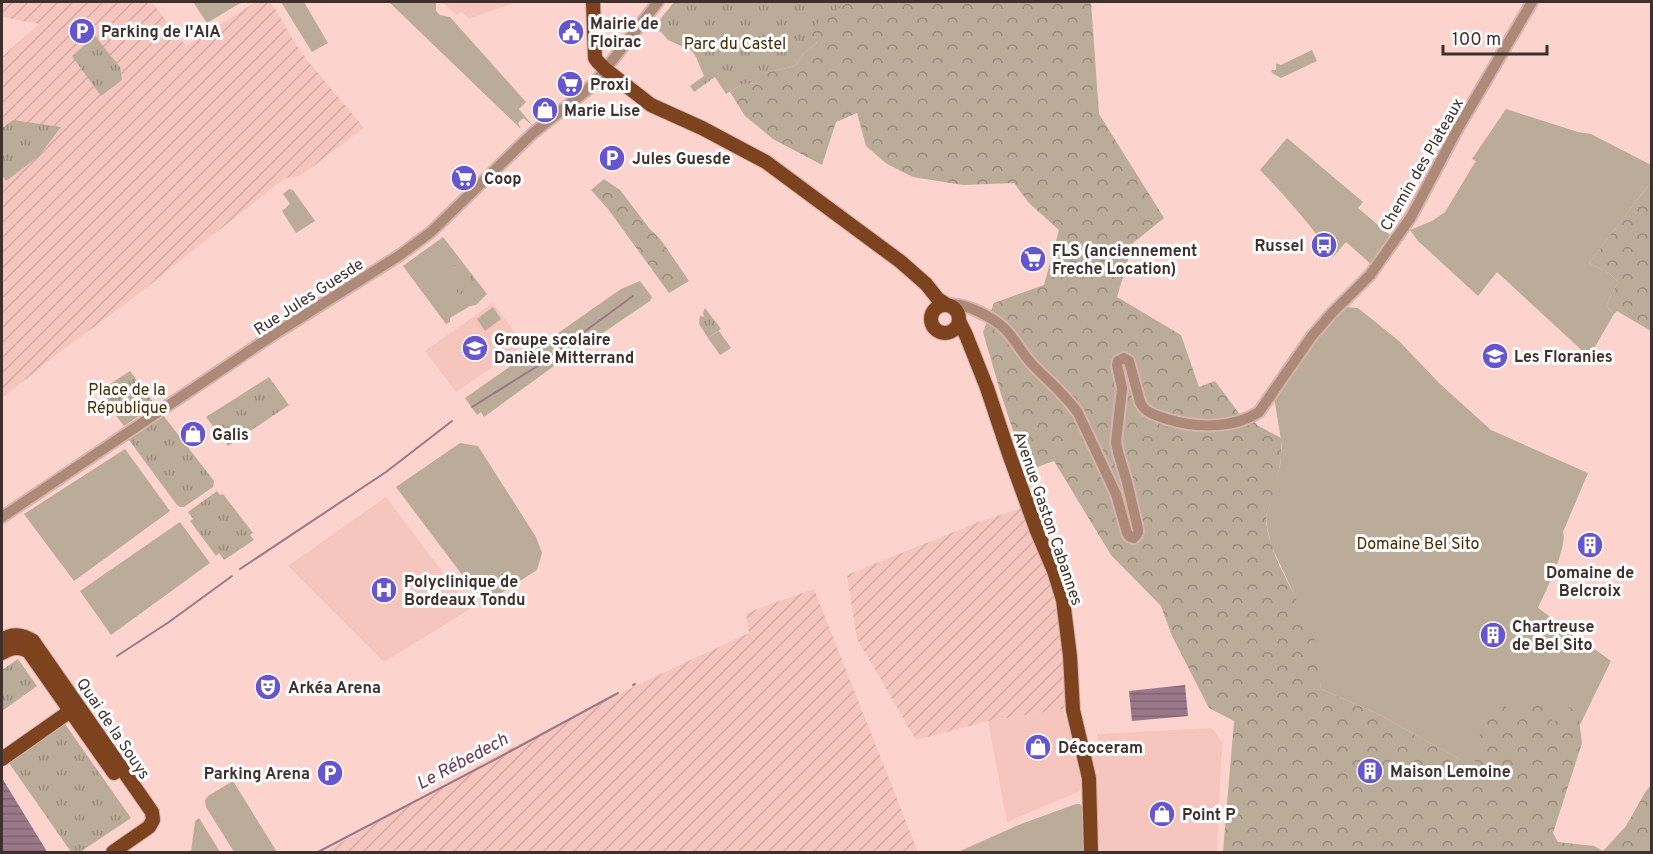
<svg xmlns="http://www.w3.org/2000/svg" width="1653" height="854" font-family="Overpass,sans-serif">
  <defs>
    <pattern id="industrial-furrows" width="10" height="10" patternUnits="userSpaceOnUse" patternTransform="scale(1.5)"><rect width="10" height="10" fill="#f6c6be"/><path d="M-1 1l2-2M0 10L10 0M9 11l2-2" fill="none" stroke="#d4aaa4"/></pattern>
    <pattern id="forest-crowns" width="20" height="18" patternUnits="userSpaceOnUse" patternTransform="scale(1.5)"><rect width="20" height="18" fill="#bbab99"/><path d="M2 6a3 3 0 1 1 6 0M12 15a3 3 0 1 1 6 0" fill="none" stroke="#998c7d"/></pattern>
    <pattern id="park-tufts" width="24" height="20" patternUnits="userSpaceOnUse" patternTransform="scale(1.5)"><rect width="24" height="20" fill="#bbab99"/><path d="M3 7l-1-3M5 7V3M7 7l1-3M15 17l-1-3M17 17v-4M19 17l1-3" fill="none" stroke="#998c7d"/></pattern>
    <pattern id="water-rules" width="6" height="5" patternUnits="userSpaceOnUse" patternTransform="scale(1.5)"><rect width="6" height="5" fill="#9b7889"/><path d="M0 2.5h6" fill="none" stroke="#806370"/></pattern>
  </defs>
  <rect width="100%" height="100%" fill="#fcd4cd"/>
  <g fill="#f6c6be">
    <polygon points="442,2 516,2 469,19 462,12 457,15"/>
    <polygon points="493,303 524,345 456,392 425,351"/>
    <polygon points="386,497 470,609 384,662 288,566"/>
    <polygon points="1064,709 1064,714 1092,750 1099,749 1097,734 1212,728 1223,743 1221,763 1217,852 1096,852 1083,786 1078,792 1007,822 988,721"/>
  </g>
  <g fill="url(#industrial-furrows)">
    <polygon points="2,2 152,2 186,46 256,2 271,2 293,40 308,61 364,128 300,176 285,178 128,302 65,348 2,398 2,57 39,24 2,17"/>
    <polygon points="1022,508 1056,594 1062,630 1066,693 1064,709 988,721 916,740 857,639 847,575 981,521"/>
    <polygon points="814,589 918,852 324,852 498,755 639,684 749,633 746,613"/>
  </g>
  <g fill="#bbab99">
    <polygon points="193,2 242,2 207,23"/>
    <polygon points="281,2 304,2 328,43 312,52"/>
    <polygon points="389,2 436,2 436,11 440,15 450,17 526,102 519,109 532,125 523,118 518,123 521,129"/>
    <polygon points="1312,50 1317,61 1281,78 1272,73 1271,70 1276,70 1276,63 1281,65"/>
    <polygon points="1506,109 1578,132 1591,134 1651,165 1651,182 1589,263 1609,273 1618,282 1606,306 1614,314 1589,357 1497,272 1478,296 1418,241 1410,230 1432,221 1445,212 1474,164 1476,161 1472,159"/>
    <path d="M1287,138L1363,202L1358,208L1391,236L1372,265L1346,242L1333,257C1311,225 1287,198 1260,170Z"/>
    <polygon points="289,189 293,190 315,221 296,233 282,211 290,204 283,194"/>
    <polygon points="443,237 487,294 476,305 470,306 450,318 450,322 446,324 403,266"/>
    <polygon points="640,281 652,297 650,301 554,366 484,417 481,412 477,415 465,398 621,289"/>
    <polygon points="493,307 501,319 485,331 477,319"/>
    <path d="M1345,307L1358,308L1399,341L1440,384L1491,430L1588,473L1563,532C1568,546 1545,593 1538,608L1611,661L1577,731L1547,808L1407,730L1378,714L1321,689L1314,637L1271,545L1267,526L1266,517L1280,466L1282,446L1274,397L1323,328Z"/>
    <polygon points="719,331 731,348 720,355 708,338"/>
    <polygon points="460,443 478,446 536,537 542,553 537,570 484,604 396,487"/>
    <polygon points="125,449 170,511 74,581 24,514"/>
    <polygon points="180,522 210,563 111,635 80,591"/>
    <polygon points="233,781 277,852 234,852 206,807 205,800 208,796"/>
    <polygon points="1076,804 1080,804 1082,807 1084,852 958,852 1021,824"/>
    <polygon points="199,818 220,852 191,852 195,821"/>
  </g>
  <g fill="url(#forest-crowns)">
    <path d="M848,2H1091L1099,114L1164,218L1133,243L1117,297L1181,335L1199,387L1215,381L1241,416L1249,414L1257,425L1281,438C1284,464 1273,492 1266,517C1267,556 1299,597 1313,634C1319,649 1319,673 1321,689L1378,714L1474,767L1480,738L1479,717L1489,700H1500L1512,714C1528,713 1526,704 1537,694L1550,702L1552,723C1560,719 1562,712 1569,707L1578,711L1582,743L1553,833L1558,842L1594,846L1603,851L1626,826L1646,791L1651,785V852H1223L1234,721L1209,708L1172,636L1161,606L1111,555L1054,461L1026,471L1001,394L983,332L994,303L1044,285L1059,230L1029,203L1014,183L963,185L913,177L887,164L866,146L857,113L836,122L822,165L773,139L745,116L730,92L743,84L762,83L760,74L795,66L804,53L817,43L804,28Z"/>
    <polygon points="604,179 620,190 649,228 661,240 689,281 669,293 608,209 591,190"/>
    <polygon points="1651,182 1651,331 1617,311 1614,314 1606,306 1618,282 1609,273 1589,263"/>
  </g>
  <g fill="url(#park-tufts)">
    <polygon points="674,2 848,2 814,26 805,28 817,43 804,53 795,66 761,74 762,83 743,84 726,94 715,77 694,92 690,86 704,76 696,57 692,51 668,40 662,33 654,27"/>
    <polygon points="95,36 120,67 122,80 101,96 72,56"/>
    <polygon points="13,120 61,127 39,156 6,181 2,175 2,128"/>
    <path d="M454,265H456L459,270L462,269L469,271L475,280L473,288L468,294C450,296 442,278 454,265Z"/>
    <polygon points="705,308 721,329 708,338 699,324 700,315 702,317 704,316 703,313"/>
    <polygon points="130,371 155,405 124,426 98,392"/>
    <polygon points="269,377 289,405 228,446 206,417"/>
    <polygon points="163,415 214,481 213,487 184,507 180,507 177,505 129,440 129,437"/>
    <polygon points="217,491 220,495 223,494 253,533 250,535 254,540 224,560 219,553 216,556 190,521 193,519 188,512"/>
    <polygon points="18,659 37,686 2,711 2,670"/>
    <polygon points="65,724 131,818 80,852 71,852 9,763"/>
  </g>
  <g fill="url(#water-rules)">
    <polygon points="1185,685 1188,716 1132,721 1129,691"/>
    <polygon points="2,778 46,850 47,852 2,852"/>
  </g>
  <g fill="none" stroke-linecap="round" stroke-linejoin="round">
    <g stroke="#9b7889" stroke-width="2">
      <polyline points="472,407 536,367 633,296"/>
      <polyline points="240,569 386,472 452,421"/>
      <polyline points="117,656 169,622 232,576"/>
      <polyline points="633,685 635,684"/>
      <polyline points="318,852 496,759 618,693"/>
    </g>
    <defs>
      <g id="minor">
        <path d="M947,305C963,301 994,318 1005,329C1015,339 1021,352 1031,363C1047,380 1065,394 1078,413L1116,494L1127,533L1130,537L1134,538L1138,533V529L1127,482L1118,452L1116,442L1122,388L1117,365L1118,361L1124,358L1129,361L1140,402C1145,413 1155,415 1167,419C1195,428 1233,429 1259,412L1312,336L1331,314L1370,275L1411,217L1457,130L1532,2"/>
        <polyline points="2,517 273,335 400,255 431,232 533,133 586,91 597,80 658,2"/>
      </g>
      <g id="major">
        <polyline points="593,2 595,58 598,62 605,69 651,105 702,128 766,162 901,262 926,284 938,299 947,305"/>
        <circle cx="945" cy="319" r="14"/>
        <polyline points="959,321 966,335 987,388 1009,454 1037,531 1054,571 1063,600 1070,656 1073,710 1089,778 1091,852"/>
        <path d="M2,640C12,633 22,634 33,641L152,812L153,820L149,827L113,852"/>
        <path d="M2,653C10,648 20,645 29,652L114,773"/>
        <polyline points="2,759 76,707"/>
      </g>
    </defs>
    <use href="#minor" stroke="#d6b3ad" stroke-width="14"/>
    <use href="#major" stroke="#d6b3ad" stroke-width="16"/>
    <use href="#minor" stroke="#ad8a78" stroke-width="10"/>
    <use href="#major" stroke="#7d431f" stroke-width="14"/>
  </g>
  <defs>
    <symbol id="parking-disc" viewBox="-11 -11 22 22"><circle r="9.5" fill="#6555ce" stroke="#fff"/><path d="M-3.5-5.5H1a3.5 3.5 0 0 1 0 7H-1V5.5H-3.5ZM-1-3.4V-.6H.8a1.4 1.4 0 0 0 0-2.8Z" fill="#fff"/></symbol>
    <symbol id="civic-disc" viewBox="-11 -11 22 22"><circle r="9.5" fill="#6555ce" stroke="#fff"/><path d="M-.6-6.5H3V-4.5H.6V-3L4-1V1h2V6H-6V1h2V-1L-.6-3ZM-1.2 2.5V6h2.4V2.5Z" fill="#fff"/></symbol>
    <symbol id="supermarket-disc" viewBox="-11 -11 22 22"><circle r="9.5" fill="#6555ce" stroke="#fff"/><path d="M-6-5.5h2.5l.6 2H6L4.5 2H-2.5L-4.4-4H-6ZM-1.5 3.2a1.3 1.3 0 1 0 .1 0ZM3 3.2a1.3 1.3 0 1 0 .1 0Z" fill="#fff"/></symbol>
    <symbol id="shop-disc" viewBox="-11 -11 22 22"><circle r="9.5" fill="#6555ce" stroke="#fff"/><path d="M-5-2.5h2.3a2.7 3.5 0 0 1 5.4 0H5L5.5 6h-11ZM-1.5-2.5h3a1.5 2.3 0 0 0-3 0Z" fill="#fff"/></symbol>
    <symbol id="bus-disc" viewBox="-11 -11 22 22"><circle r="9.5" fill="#6555ce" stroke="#fff"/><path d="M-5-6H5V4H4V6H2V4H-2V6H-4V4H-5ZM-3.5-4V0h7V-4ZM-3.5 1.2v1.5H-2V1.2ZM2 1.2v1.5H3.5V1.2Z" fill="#fff"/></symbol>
    <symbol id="school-disc" viewBox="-11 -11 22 22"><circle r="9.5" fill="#6555ce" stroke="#fff"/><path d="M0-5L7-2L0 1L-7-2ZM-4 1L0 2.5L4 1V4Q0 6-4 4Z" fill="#fff"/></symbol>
    <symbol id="building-disc" viewBox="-11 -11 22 22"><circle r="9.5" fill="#6555ce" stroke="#fff"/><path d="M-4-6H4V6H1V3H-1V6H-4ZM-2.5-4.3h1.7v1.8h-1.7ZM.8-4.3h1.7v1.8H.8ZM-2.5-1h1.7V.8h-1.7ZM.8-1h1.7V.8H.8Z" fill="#fff"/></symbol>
    <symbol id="hospital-disc" viewBox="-11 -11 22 22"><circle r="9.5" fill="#6555ce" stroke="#fff"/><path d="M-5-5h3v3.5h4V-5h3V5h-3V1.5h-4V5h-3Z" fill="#fff"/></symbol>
    <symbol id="theatre-disc" viewBox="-11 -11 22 22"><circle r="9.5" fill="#6555ce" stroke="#fff"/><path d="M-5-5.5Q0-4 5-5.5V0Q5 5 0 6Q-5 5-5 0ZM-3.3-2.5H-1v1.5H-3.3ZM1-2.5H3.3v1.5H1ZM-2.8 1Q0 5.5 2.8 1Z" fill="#fff"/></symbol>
  </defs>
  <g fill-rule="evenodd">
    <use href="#parking-disc" x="67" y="16" width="30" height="30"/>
    <use href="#civic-disc" x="556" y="17" width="30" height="30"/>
    <use href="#supermarket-disc" x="555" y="69" width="30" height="30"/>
    <use href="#shop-disc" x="530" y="95" width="30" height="30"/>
    <use href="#parking-disc" x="597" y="143" width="30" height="30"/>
    <use href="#supermarket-disc" x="449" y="163" width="30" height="30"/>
    <use href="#bus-disc" x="1309" y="230" width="30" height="30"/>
    <use href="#supermarket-disc" x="1018" y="244" width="30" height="30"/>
    <use href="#school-disc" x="460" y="333" width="30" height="30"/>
    <use href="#school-disc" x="1480" y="341" width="30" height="30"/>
    <use href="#shop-disc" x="178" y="419" width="30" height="30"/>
    <use href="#building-disc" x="1575" y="530" width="30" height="30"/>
    <use href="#hospital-disc" x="369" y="575" width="30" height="30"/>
    <use href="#building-disc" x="1478" y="620" width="30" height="30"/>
    <use href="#theatre-disc" x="253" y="672" width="30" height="30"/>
    <use href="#shop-disc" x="1023" y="732" width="30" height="30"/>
    <use href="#building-disc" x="1355" y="756" width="30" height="30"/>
    <use href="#parking-disc" x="315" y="758" width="30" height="30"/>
    <use href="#shop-disc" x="1147" y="799" width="30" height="30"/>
  </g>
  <g text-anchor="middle" stroke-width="6" stroke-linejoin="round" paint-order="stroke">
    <g font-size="16" font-weight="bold" fill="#3f302d" stroke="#fff" text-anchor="start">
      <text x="590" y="29">Mairie de<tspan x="590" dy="18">Floirac</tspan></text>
      <text x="101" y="37">Parking de l'AIA</text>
      <text x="590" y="90">Proxi</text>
      <text x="564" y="116">Marie Lise</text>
      <text x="632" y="164">Jules Guesde</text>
      <text x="484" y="184">Coop</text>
      <text x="1304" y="251" text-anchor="end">Russel</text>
      <text x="1052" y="256">FLS (anciennement<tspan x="1052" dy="18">Freche Location)</tspan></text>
      <text x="494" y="345">Groupe scolaire<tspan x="494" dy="18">Danièle Mitterrand</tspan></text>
      <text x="1514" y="362">Les Floranies</text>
      <text x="212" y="440">Galis</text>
      <text x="1590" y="578" text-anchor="middle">Domaine de<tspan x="1590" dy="18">Belcroix</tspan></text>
      <text x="404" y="587">Polyclinique de<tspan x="404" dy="18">Bordeaux Tondu</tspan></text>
      <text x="1512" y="632">Chartreuse<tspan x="1512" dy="18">de Bel Sito</tspan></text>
      <text x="288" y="693">Arkéa Arena</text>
      <text x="1058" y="753">Décoceram</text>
      <text x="1390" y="777">Maison Lemoine</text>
      <text x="310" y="779" text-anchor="end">Parking Arena</text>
      <text x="1182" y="820">Point P</text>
    </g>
    <g font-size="16" fill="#452a03" stroke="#fff">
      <text x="735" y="49">Parc du Castel</text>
      <text x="127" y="395">Place de la<tspan x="127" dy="18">République</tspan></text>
      <text x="1418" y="549">Domaine Bel Sito</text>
    </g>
    <g font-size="16" fill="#3f302d" stroke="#fff">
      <text transform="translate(1421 164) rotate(-60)" y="6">Chemin des Plateaux</text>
      <text transform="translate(308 296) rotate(-33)" y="6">Rue Jules Guesde</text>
      <text transform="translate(1049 518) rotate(71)" y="6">Avenue Gaston Cabannes</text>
      <text transform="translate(114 728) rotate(56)" y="6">Quai de la Souys</text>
    </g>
    <g font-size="18" font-style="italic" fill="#6b3854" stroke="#fff">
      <text transform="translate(462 761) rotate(-28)" y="6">Le Rébedech</text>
    </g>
  </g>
  <rect width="1653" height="854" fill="none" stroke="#3f302d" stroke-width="6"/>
  <path d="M1443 45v9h104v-9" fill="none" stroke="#3f302d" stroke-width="3"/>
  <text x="1452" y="45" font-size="18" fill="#3f302d" stroke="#ffffff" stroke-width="4.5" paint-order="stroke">100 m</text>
</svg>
